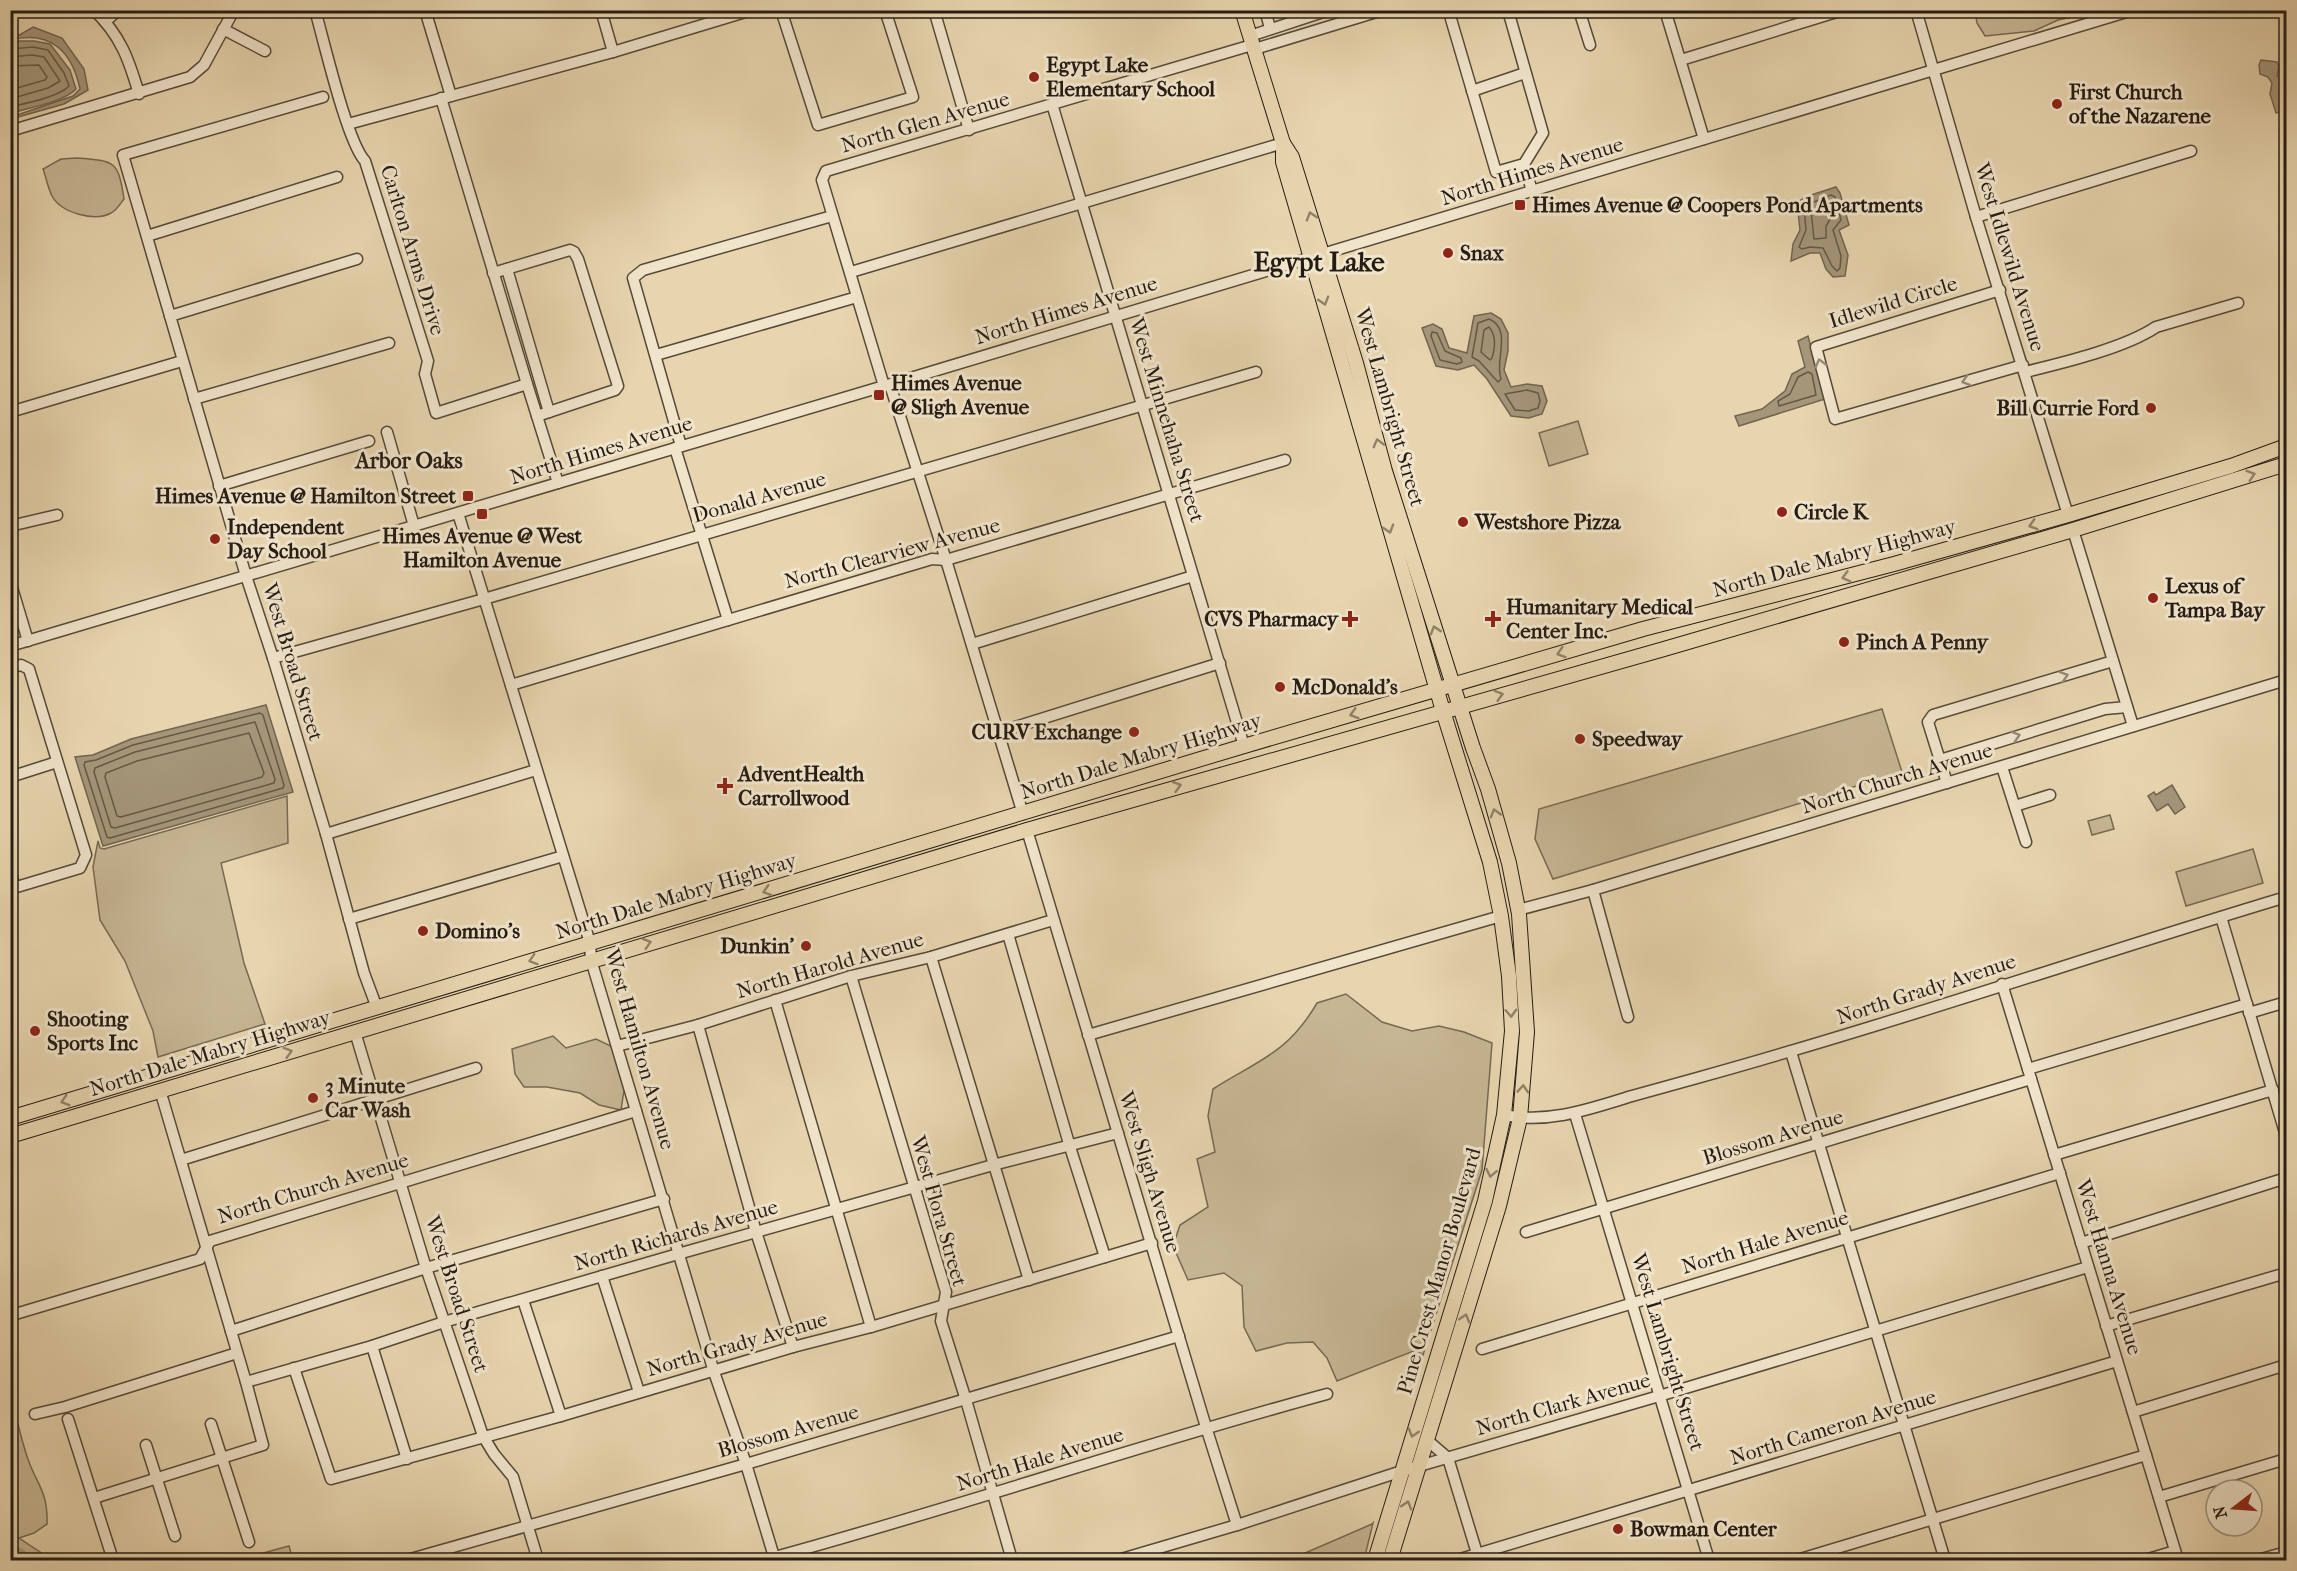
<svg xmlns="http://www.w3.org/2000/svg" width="2297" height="1571" font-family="'IM FELL French Canon',serif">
  <rect width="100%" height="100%" fill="#e8d5af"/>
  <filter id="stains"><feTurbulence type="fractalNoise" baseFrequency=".00333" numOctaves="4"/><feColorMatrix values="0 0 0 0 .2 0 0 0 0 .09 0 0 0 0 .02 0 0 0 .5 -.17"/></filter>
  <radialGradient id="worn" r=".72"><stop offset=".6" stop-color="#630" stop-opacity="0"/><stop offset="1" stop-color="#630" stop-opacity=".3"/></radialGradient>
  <g fill="#c7b694" stroke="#766954" stroke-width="1.5">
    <polygon points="1975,11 1975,10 2099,11 2058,20 2034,31 1985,36 1977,23"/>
    <path d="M77,158C115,161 118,160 124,199C120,204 116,211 111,213C95,222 61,213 52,196C48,188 46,177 43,169L61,159Z"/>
    <polygon points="1578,421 1588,454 1549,466 1539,433"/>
    <polygon points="1882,709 1902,772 1553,879 1535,839 1539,809"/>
    <polygon points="287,796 288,843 221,863 244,963 265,1024 158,1057 153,1031 125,961 100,920 93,867 98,841 100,848 104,849"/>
    <polygon points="2110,815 2114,829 2092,835 2088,821"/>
    <polygon points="2253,849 2263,883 2186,906 2176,872"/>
    <path d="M1346,994L1382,1022L1412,1031L1439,1026L1464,1032L1492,1043L1482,1170L1423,1355L1416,1350L1337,1381L1327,1358L1313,1342L1287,1343L1256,1351L1244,1327L1242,1286L1224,1273L1188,1280L1173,1246L1180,1225L1208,1207L1197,1159L1215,1152L1208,1116L1213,1089C1259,1060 1288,1053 1317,1003Z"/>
    <polygon points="553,1036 566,1048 596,1039 613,1047 624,1090 621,1110 599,1105 580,1093 547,1087 524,1087 515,1074 512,1049"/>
    <path d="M10,1398C18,1419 21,1441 29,1462C39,1488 48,1493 47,1524L34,1533L19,1538L52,1560H11Z"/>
    <polygon points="1373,1523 1364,1560 1289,1560 1372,1524"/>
    <polygon points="289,1546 293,1560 237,1560"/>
  </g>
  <g fill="#a5967a" stroke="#716551" stroke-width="1.5">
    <path d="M33,27L62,38L84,69L88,90L64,104L11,119V117L73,96L80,89C72,51 50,30 11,40Z"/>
    <path d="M18,41H34L50,44L70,70L76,89C64,102 28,108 11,113V44Z"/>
    <polygon points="2261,60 2277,62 2279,66 2277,76 2286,81 2286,111 2276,113 2270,94 2272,83 2268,77 2260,74 2259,65"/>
    <polygon points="1836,187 1840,193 1849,225 1839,230 1848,255 1845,276 1833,277 1826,269 1820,253 1810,253 1791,261 1793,244 1800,230 1797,203 1805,197"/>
    <polygon points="1491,313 1501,319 1508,333 1508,351 1504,370 1511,387 1527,384 1542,386 1547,401 1542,414 1529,418 1511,416 1487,379 1474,365 1458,370 1436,366 1422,328 1433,324 1442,329 1449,348 1467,353 1474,316"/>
    <polygon points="1808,336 1825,399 1739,426 1735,416 1762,409 1785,391 1792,374 1805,367 1798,341"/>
    <polygon points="266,705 293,792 103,846 75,757 93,755 131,739"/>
    <polygon points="2172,785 2185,807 2175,814 2168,804 2157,811 2148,796 2154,792 2156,795"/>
  </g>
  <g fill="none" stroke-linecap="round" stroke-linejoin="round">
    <g stroke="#645946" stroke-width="1.5">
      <path d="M10,49L33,47L48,50L64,73L69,86C59,97 26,103 10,107"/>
      <polyline points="10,57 32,55 44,57 60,81 48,88 10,99"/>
      <polyline points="10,66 39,65 47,77 45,80 10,90"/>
      <polygon points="1831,195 1835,197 1841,220 1833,230 1841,256 1840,268 1837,271 1832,266 1823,248 1810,247 1802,249 1799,247 1806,230 1804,206"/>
      <polygon points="1829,206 1832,216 1826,226 1826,238 1814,239 1811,211"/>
      <path d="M1489,319C1513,329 1494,361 1501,379L1498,382L1479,361L1472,357L1478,323Z"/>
      <path d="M1489,327C1497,336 1495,348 1492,358L1490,360L1481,352L1484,330Z"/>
      <polygon points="1432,332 1437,333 1445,351 1461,358 1462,362 1457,364 1440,360 1431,336"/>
      <polygon points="1808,372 1812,374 1816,395 1779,406 1778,401 1790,394 1798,377"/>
      <polygon points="1527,390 1538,393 1540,401 1538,408 1529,411 1515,410 1505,394"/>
      <polygon points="260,713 263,715 284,785 283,788 110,838 107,837 84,765 85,762 96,760 133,745"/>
      <polygon points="255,722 275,779 274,783 115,828 111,827 94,772 95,768 135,752"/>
      <polygon points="249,733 264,773 262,777 121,817 117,816 105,777 106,773 137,761"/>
    </g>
    <polyline stroke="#a5967a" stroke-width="8" points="10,1547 33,1560"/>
    <defs>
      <g id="minor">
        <path d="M94,10C121,36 129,60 139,94"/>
        <path d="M315,10C324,41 347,142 365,161L428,361L425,374L436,413L527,384L558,483"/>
        <polyline points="425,10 451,96"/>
        <polyline points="601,10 613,52"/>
        <polyline points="781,10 818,125 913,97 885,10"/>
        <polyline points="934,10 969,130"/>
        <polyline points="1265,10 1270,28"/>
        <polyline points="1579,10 1590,45"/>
        <polyline points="1665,10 1704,139"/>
        <polyline points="1916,10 1976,217 2068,515"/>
        <polyline points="1451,19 1496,172 1524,164 1543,133 1509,14 1521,10"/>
        <polyline points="106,21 118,10"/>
        <polyline points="223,29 265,51"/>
        <polyline points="1250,36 1329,10"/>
        <polyline points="1681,60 1843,10"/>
        <polyline points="1472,91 1525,73"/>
        <polyline points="323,97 123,155 246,576 273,658 326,834 364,973 377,1008"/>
        <polyline points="441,98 527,384"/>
        <polyline points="1052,104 1244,746"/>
        <polyline points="348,124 613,52 752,10"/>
        <polyline points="10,131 190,77 204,65 234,10"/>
        <polyline points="1524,164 1532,191"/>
        <polyline points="1976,217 2191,151"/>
        <polyline points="147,236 337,177"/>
        <polyline points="507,269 549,412"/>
        <polyline points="851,272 1283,143"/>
        <polyline points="493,273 570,250 574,252 578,259 618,386 615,390 537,416"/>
        <polyline points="2000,290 1816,347 1835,419 2023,365"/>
        <polyline points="170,316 357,259"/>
        <polyline points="656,355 857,297"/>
        <path d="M2025,372C2062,363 2125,348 2156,327L2238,303"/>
        <polyline points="890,385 946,560 1023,814"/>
        <polyline points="884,386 822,180 826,171 1252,45 1258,48 1383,10"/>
        <polyline points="194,399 389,343"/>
        <polyline points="10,412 182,361"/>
        <polyline points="387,432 414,526"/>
        <polyline points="681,446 633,278 643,270 832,216"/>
        <polyline points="675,448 728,620"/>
        <polyline points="219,486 369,441"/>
        <polyline points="458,513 590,943 591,960 714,1372 746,1464 775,1560"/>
        <polyline points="10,526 57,515"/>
        <polyline points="2073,530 2133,726"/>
        <polyline points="10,581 28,641"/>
        <polyline points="972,644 1193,576"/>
        <polyline points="10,646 884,386 2133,10"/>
        <polyline points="273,658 484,599 1256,372"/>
        <polyline points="10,668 21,665 29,669 86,855 80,868 10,889"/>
        <polyline points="511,685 932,559 946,560 1285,460"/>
        <polyline points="999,732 1220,663"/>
        <polyline points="1940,760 2105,709 2127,707"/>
        <polyline points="2002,767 2026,842"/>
        <polyline points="10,777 57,762"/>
        <polyline points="1947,783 1928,722 1933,715 2113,661"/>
        <polyline points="2015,806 2050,795"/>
        <polyline points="1027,830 1206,1427 1237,1525"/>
        <polyline points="326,834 536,770"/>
        <polyline points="10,871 15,887"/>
        <polyline points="1593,890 1628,1017"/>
        <polyline points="1518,910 1593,890 2286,680"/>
        <polyline points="2221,917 2286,1136"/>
        <polyline points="349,919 563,856"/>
        <polyline points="1008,934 1070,1147 1105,1257"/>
        <polyline points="931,957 1029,1280"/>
        <polyline points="851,976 946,1292 941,1321 966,1400 1012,1560"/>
        <polyline points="2002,984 2178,1560"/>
        <polyline points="775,1000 871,1327"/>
        <polyline points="2249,1013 2286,1002"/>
        <polyline points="698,1025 756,1232 793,1347"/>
        <polyline points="355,1032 426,1268 479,1424 483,1436 494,1454 513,1477 538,1560"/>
        <polyline points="1088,1035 1501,916"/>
        <polyline points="617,1046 698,1025 851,976 931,957 1053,920"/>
        <polyline points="1791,1052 1945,1560"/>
        <polyline points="2028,1069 2247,1004"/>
        <polyline points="1575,1114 1709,1560"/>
        <path d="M1504,1115C1549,1124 1590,1109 1632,1096C1654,1090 1675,1084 1697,1078C1895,1023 2090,956 2286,897"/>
        <polyline points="2054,1155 2273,1090"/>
        <polyline points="181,1160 476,1068"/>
        <polyline points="1526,1232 2031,1079"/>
        <polyline points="2081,1243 2286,1178"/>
        <polyline points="602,1276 639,1392"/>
        <polyline points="523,1300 561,1416"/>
        <polyline points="12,1315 200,1259 210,1241 636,1111"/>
        <polyline points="2106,1326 2286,1273"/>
        <polyline points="231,1331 426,1268 664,1199"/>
        <polyline points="372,1346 407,1459"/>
        <polyline points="1482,1349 2060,1173"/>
        <polyline points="294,1368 331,1479 561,1416 793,1347 871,1327 1152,1243"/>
        <polyline points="246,1382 372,1346 444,1322 678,1254 993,1165 1118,1133"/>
        <polyline points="2133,1412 2286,1365"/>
        <polyline points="35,1414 65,1407 237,1353"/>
        <polyline points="68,1419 113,1560"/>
        <polyline points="211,1424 249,1542"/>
        <polyline points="1427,1440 1448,1458 1479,1560"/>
        <polyline points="146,1445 175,1536"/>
        <polyline points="2159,1497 2286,1459"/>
        <polyline points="94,1498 263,1445 246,1382 160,1090"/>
        <polyline points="407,1560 746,1464 1179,1336"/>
        <path d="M764,1560C953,1509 1138,1445 1327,1394"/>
        <polyline points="1118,1560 1237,1525 1402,1471 1659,1396 2088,1267"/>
        <polyline points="1457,1560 2117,1361"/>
        <polyline points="1797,1560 2146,1455"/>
        <polyline points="2145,1560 2175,1551"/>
        <polyline points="2258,1560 2286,1552"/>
      </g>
      <g id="major">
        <polyline points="1242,10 1283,143 1283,162 1443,711 1490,862 1501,916 1509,976 1512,1031 1504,1115 1485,1201 1375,1560"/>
        <polyline points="1283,143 1292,157 1356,363 1385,471 1473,748 1488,789 1509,863 1519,914 1527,1032 1520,1118 1499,1206 1390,1560"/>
        <polyline points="10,1118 1244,746 1643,629 1894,564 2068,515 2231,466 2286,446"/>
        <polyline points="10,1136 1027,830 1664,649 2073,530 2286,464"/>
      </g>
    </defs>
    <use href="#minor" stroke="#554a3a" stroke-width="13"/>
    <use href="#major" stroke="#241c13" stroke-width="16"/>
    <use href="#minor" stroke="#f0e4cb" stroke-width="10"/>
    <use href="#major" stroke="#e8d5af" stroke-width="14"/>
  </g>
  <defs><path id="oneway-chevron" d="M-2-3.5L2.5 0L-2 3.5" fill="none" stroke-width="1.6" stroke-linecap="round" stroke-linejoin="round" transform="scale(1.5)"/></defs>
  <g stroke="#908269">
    <use href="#oneway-chevron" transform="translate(1311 216) rotate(-107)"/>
    <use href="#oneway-chevron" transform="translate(1324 301) rotate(73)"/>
    <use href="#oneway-chevron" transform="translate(1378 443) rotate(-105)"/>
    <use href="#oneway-chevron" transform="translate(2251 475) rotate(-17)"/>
    <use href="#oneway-chevron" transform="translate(2033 525) rotate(164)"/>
    <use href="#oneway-chevron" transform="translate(1389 529) rotate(73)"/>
    <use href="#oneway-chevron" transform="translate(1846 577) rotate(165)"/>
    <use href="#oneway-chevron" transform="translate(1435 630) rotate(-107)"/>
    <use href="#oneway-chevron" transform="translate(1561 653) rotate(163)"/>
    <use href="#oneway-chevron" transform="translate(1499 695) rotate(-16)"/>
    <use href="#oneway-chevron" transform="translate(1354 714) rotate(164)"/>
    <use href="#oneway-chevron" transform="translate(1177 786) rotate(-16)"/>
    <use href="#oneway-chevron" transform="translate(1495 813) rotate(-106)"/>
    <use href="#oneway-chevron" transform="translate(767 891) rotate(163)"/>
    <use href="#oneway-chevron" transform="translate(647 943) rotate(-17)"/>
    <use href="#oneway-chevron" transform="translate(533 960) rotate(163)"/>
    <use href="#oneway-chevron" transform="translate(1511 1013) rotate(87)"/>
    <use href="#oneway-chevron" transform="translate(288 1052) rotate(-16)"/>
    <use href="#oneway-chevron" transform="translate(1523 1089) rotate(-86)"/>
    <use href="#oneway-chevron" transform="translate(65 1101) rotate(163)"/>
    <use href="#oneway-chevron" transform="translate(1491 1173) rotate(102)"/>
    <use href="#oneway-chevron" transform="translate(1465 1318) rotate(-73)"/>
    <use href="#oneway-chevron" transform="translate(1413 1433) rotate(107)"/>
    <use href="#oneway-chevron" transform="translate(1407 1505) rotate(-73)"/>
  </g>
  <g stroke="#948a78">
    <use href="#oneway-chevron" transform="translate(1820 363) rotate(-105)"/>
    <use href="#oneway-chevron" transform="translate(1966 381) rotate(164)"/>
    <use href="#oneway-chevron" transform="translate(2064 676) rotate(-17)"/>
    <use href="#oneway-chevron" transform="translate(2016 736) rotate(-17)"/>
  </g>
  <g fill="#8f2418" stroke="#f0e4cb" stroke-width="2">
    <circle cx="1034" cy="77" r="6"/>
    <circle cx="2057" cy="104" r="6"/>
    <rect x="1514" y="199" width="12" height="12" rx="3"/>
    <circle cx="1448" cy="253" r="6"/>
    <rect x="873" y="389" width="12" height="12" rx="3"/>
    <circle cx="2151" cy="408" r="6"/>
    <rect x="462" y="490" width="12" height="12" rx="3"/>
    <circle cx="1782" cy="512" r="6"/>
    <rect x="476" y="508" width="12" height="12" rx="3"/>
    <circle cx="1463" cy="522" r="6"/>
    <circle cx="215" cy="539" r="6"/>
    <circle cx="2153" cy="598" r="6"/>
    <path d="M1347 610h6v6h6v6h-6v6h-6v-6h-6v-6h6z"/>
    <path d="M1490 610h6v6h6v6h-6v6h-6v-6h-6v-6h6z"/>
    <circle cx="1844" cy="642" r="6"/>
    <circle cx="1280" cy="687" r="6"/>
    <circle cx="1134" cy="732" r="6"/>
    <circle cx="1580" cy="739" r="6"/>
    <path d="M722 777h6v6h6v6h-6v6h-6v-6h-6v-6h6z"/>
    <circle cx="423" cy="931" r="6"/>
    <circle cx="806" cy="946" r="6"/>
    <circle cx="35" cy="1031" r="6"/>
    <circle cx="313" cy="1098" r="6"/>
    <circle cx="1618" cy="1529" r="6"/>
  </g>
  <g text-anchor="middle" stroke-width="6" stroke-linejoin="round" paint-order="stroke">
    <g font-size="21" font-weight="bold" fill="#241c13" stroke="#f0e4cb" text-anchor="start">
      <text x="1046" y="72">Egypt Lake<tspan x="1046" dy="24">Elementary School</tspan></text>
      <text x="2069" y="99">First Church<tspan x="2069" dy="24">of the Nazarene</tspan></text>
      <text x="1532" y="212">Himes Avenue @ Coopers Pond Apartments</text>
      <text x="1460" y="260">Snax</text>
      <text x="891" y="390">Himes Avenue<tspan x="891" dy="24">@ Sligh Avenue</tspan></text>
      <text x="2139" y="415" text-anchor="end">Bill Currie Ford</text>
      <text x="456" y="503" text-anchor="end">Himes Avenue @ Hamilton Street</text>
      <text x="1794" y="519">Circle K</text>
      <text x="1475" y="529">Westshore Pizza</text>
      <text x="227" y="534">Independent<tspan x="227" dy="24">Day School</tspan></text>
      <text x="482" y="543" text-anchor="middle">Himes Avenue @ West<tspan x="482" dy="24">Hamilton Avenue</tspan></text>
      <text x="2165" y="593">Lexus of<tspan x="2165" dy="24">Tampa Bay</tspan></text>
      <text x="1506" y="614">Humanitary Medical<tspan x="1506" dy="24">Center Inc.</tspan></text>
      <text x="1338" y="626" text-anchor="end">CVS Pharmacy</text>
      <text x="1856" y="649">Pinch A Penny</text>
      <text x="1292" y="694">McDonald's</text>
      <text x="1122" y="739" text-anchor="end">CURV Exchange</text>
      <text x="1592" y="746">Speedway</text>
      <text x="738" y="781">AdventHealth<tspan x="738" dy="24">Carrollwood</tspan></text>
      <text x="435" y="938">Domino's</text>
      <text x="794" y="953" text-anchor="end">Dunkin'</text>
      <text x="47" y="1026">Shooting<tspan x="47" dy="24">Sports Inc</tspan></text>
      <text x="325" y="1093">3 Minute<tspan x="325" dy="24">Car Wash</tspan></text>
      <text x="1630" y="1536">Bowman Center</text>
    </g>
    <g font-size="21" fill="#241c13" stroke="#f0e4cb">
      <text transform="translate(925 122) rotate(-16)" y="7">North Glen Avenue</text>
      <text transform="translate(1532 171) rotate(-17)" y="7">North Himes Avenue</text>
      <text transform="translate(413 250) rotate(73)" y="7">Carlton Arms Drive</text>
      <text transform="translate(2010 257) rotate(73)" y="7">West Idlewild Avenue</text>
      <text transform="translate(1893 302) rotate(-17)" y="7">Idlewild Circle</text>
      <text transform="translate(1066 310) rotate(-17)" y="7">North Himes Avenue</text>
      <text transform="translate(1390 407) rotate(74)" y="7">West Lambright Street</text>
      <text transform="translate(1167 420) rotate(73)" y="7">West Minnehaha Street</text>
      <text transform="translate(601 450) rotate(-17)" y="7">North Himes Avenue</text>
      <text transform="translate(759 497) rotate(-16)" y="7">Donald Avenue</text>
      <text transform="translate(892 553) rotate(-15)" y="7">North Clearview Avenue</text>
      <text transform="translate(1834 558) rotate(-15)" y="7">North Dale Mabry Highway</text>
      <text transform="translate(293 662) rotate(73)" y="7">West Broad Street</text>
      <text transform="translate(1141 756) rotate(-17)" y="7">North Dale Mabry Highway</text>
      <text transform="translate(1897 778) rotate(-17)" y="7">North Church Avenue</text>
      <text transform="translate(676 896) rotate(-17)" y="7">North Dale Mabry Highway</text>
      <text transform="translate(830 965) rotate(-16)" y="7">North Harold Avenue</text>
      <text transform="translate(1926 989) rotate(-18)" y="7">North Grady Avenue</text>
      <text transform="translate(640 1049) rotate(74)" y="7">West Hamilton Avenue</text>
      <text transform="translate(210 1053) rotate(-17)" y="7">North Dale Mabry Highway</text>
      <text transform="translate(1773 1137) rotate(-17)" y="7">Blossom Avenue</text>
      <text transform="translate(1150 1172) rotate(73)" y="7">West Sligh Avenue</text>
      <text transform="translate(313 1188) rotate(-17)" y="7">North Church Avenue</text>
      <text transform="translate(939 1211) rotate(74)" y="7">West Flora Street</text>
      <text transform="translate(676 1235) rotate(-16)" y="7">North Richards Avenue</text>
      <text transform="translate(1765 1242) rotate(-17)" y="7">North Hale Avenue</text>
      <text transform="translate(2109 1267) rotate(73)" y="7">West Hanna Avenue</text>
      <text transform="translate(1439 1271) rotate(-74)" y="7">Pine Crest Manor Boulevard</text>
      <text transform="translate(457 1294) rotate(72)" y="7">West Broad Street</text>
      <text transform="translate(737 1344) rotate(-16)" y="7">North Grady Avenue</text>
      <text transform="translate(1668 1352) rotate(73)" y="7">West Lambright Street</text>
      <text transform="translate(1563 1404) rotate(-16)" y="7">North Clark Avenue</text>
      <text transform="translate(1833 1427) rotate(-17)" y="7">North Cameron Avenue</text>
      <text transform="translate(788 1431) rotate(-16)" y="7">Blossom Avenue</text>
      <text transform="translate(1040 1459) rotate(-17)" y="7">North Hale Avenue</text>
    </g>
    <g font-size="22" font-weight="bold" fill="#241c13" stroke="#f0e4cb">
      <text x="409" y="468">Arbor Oaks</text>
    </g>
    <g font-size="27" font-weight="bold" fill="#241c13" stroke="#f0e4cb">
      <text x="1319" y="271">Egypt Lake</text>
    </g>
  </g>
  <rect width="2297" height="1571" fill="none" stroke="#e8d5af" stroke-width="36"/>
  <rect x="12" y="12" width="2273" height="1547" fill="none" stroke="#241c13" stroke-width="3"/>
  <rect x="18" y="18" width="2261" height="1535" fill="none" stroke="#241c13" stroke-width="1.5"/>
  <g transform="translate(2234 1508) rotate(253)"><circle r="28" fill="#f0e4cb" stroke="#9e9481" stroke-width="1.5"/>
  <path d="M0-4.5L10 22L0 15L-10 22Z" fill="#8f2418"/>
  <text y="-9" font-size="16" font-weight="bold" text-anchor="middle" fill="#241c13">N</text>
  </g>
  <rect width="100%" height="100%" filter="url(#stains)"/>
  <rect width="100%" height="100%" fill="url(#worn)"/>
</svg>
